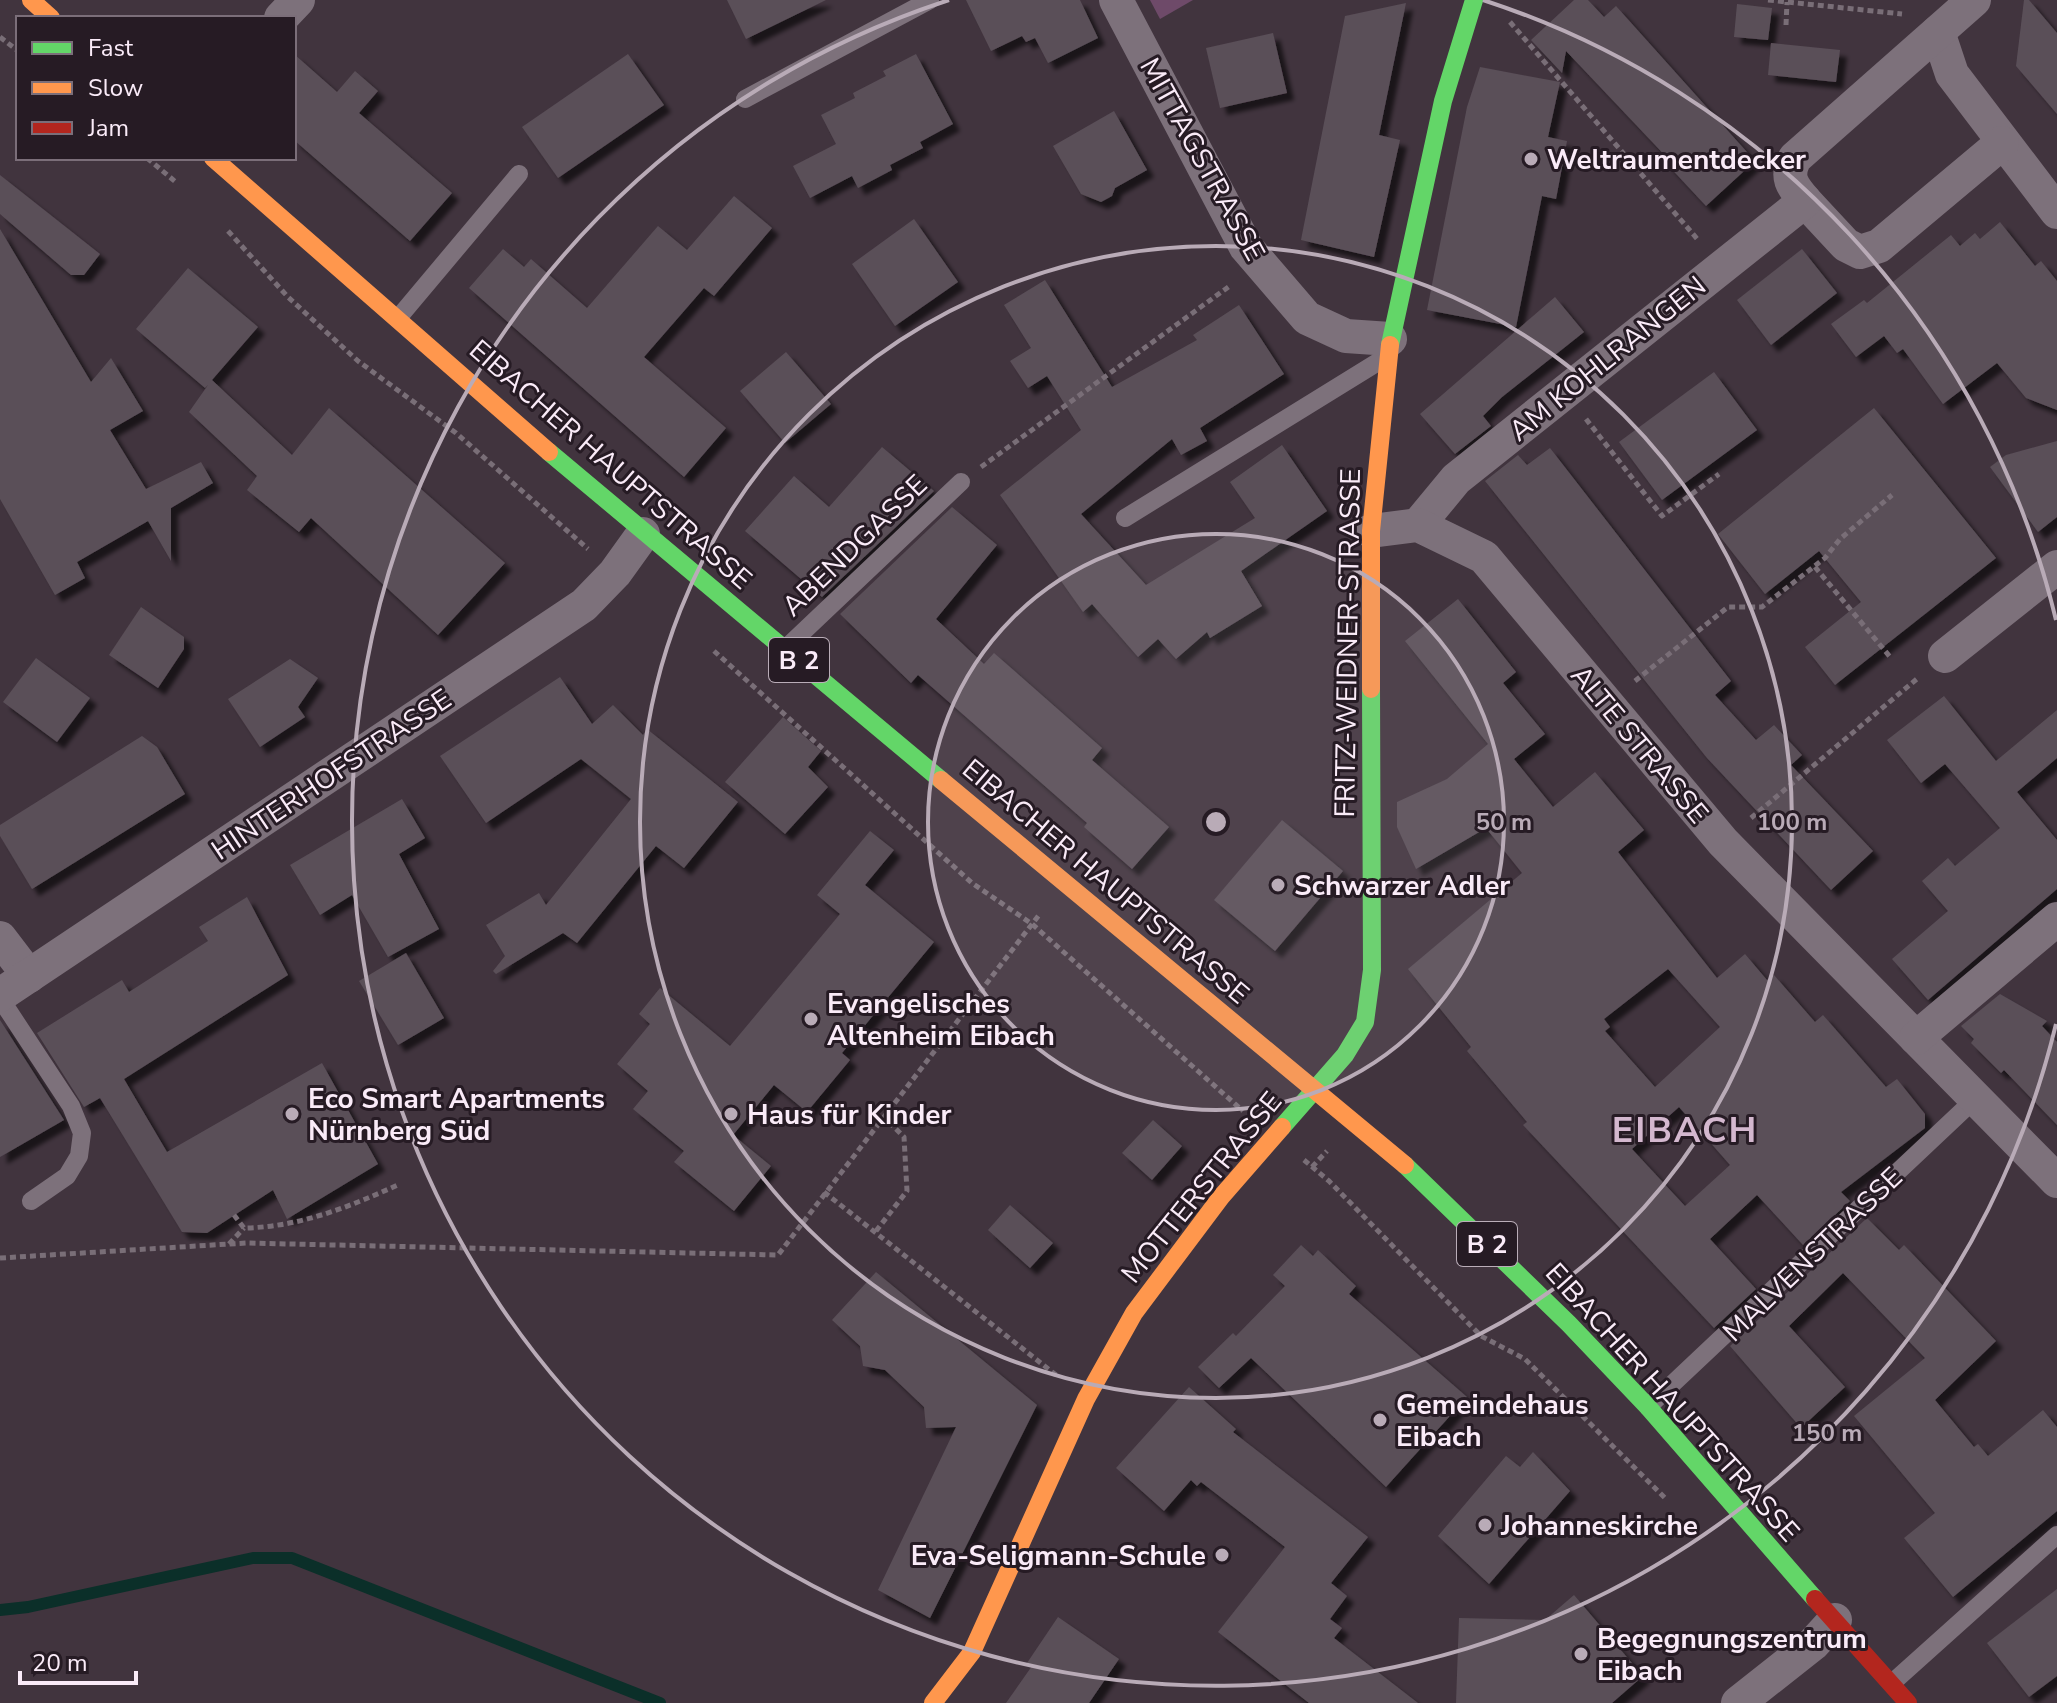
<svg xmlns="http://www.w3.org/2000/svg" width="2057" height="1703" font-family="'Nunito Sans',sans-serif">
  <defs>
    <filter id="shadow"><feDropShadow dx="7" dy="7" stdDeviation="2" flood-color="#0009"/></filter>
  </defs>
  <rect width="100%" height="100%" fill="#41343e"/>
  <polygon fill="#6e4a69" points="1150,0 1193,0 1160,19"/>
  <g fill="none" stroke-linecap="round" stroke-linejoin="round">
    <polyline stroke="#0b2f29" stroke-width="12" points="0,1610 28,1607 253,1558 292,1558 660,1703"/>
  </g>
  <g fill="#5a4f58" fill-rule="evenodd" filter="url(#shadow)">
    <polygon points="727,0 826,0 746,39"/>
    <polygon points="966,0 1080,0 1098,38 1048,63 1035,38 1026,42 1022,36 991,51"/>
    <polygon points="1574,0 1588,0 1604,17 1616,6 1755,161 1706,206 1665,162 1673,164 1566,51 1562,73 1531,40"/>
    <polygon points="2024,0 2029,0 2057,33 2057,114 2016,66"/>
    <polygon points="1406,3 1379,135 1400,140 1374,257 1301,240 1345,16"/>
    <polygon points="1737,4 1772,8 1768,40 1734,37"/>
    <polygon points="1273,33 1287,93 1220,108 1206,48"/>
    <polygon points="1771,43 1840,50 1836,82 1768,75"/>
    <polygon points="294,54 337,92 355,71 378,91 359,113 452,193 410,241 294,140"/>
    <polygon points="628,54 664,105 558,178 522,127"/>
    <polygon points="916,54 953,124 920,142 923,148 890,165 892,170 858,188 852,176 810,198 793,166 836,144 821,115 855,98 853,93 886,76 883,71"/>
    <polygon points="1480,67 1560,82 1548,137 1567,141 1556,199 1542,196 1516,327 1427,310 1467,107"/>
    <polygon points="1114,111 1147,170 1115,188 1112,196 1101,202 1081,194 1053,146"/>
    <polygon points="0,175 100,254 84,275 71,275 0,214"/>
    <polygon points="734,196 772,228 714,296 704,288 644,357 726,428 684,477 469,288 503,249 524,267 531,259 587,308 658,226 687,250"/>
    <polygon points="914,219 958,282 895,326 852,264"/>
    <polygon points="2000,222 2035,266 2041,261 2057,281 2057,410 2026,398 1997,363 1943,404 1903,349 1897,353 1884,336 1856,357 1831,324 1864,300 1867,303 1951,235 1960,246 1975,233 1980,239"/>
    <polygon points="0,229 91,382 111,358 143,411 110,430 146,489 201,462 213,483 171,508 171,561 148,521 77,562 85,578 55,595 0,499"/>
    <polygon points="1802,249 1837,293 1771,345 1737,300"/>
    <polygon points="188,268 258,327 212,380 292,455 329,408 505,563 438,635 311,518 299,532 247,490 257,476 189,412 208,385 205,388 136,329"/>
    <polygon points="1045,280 1112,387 1197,340 1193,335 1239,305 1284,374 1200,428 1207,441 1181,455 1172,439 1081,514 1146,585 1255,518 1230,482 1282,445 1327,511 1241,571 1262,606 1210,638 1207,632 1176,659 1158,639 1138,657 1092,604 1083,612 1000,495 1081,430 1047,376 1028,388 1010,361 1031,348 1004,305"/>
    <polygon points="1555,297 1584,332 1502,397 1483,416 1491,426 1455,454 1420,414"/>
    <polygon points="786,352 831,404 785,443 740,391"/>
    <polygon points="1714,372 1757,430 1662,500 1619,442"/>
    <polygon points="1874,408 1996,558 1835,685 1805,647 1861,602 1819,551 1765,594 1718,534"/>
    <polygon points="2057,441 2057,517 2038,532 1990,467 2006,455"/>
    <polygon points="882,447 934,491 822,597 745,531 794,476 829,507"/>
    <polygon points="1550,448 1731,681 1715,695 1756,740 1774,725 1802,755 1791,765 1873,851 1831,890 1707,758 1485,481 1518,455 1527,465"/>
    <polygon points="952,507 997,545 936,619 984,664 994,653 1102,748 1092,760 1169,827 1132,869 1084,827 1087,823 918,675 911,683 840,614"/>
    <path d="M1458,599L1516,672L1503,683L1545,734L1514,759L1553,807L1595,772L1644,830L1618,852L1717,978L1745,954L1767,980L1774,975L1815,1022L1823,1015L1886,1087L1897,1079L1925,1114V1128L1841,1192L1850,1201L1803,1245L1757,1195L1710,1239L1756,1289L1714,1328L1523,1125L1527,1122L1467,1051L1471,1047L1408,969L1522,873L1486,828L1416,869L1397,827V802L1447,779L1488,744L1405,641ZM1668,969L1720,1027L1655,1087L1605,1031L1610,1027L1604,1019ZM1679,1107L1730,1165L1685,1206L1632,1149Z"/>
    <polygon points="141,607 184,637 184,649 158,688 109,655"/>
    <polygon points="36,658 90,698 57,742 3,702"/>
    <polygon points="290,659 318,678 298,707 305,717 260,747 228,699"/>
    <polygon points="560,677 592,724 613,705 643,735 647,729 738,802 684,868 656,846 577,943 563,933 496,974 493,971 505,956 486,925 539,893 546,905 631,799 581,759 486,823 440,756"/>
    <polygon points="1944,696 1996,761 2057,710 2057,758 2017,792 2057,840 2057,889 1928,1000 1892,959 1948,911 1922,881 1948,858 1955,866 2000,828 1945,764 1921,783 1887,740"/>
    <polygon points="783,717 821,751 808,767 828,787 785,834 725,782"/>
    <polygon points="142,736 157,747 185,794 32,889 0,836 0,825"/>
    <polygon points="402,799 425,838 399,854 439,929 388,957 352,895 320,915 290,865"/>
    <polygon points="1282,820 1343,871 1275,951 1214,900"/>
    <polygon points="870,831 894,850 865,885 934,942 842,1053 850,1060 807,1112 774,1085 733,1135 771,1166 734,1211 674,1162 684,1151 633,1109 648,1091 617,1064 650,1024 639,1014 660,988 730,1046 840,914 817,895"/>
    <polygon points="247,897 288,975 124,1079 167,1152 322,1063 378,1164 287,1219 273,1190 207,1233 182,1232 100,1098 84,1107 37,1033 122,980 129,992 208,941 199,927"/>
    <polygon points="406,953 444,1018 398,1045 359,981"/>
    <polygon points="2000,994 2047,1021 2042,1026 2057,1042 2057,1125 2004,1070 2001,1073 1971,1043 1974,1039 1961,1026"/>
    <polygon points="0,1020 64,1120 0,1157"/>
    <polygon points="1153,1120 1182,1146 1152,1180 1122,1153"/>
    <polygon points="1010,1205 1053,1243 1030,1268 988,1230"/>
    <polygon points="1867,1218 1899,1250 1904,1245 1996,1341 1935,1400 1974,1447 1978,1444 1988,1456 2043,1410 2057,1427 2057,1511 1953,1597 1904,1538 1935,1513 1854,1416 1925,1358 1843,1273 1789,1326 1845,1387 1801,1428 1730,1346"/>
    <polygon points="1301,1245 1313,1256 1318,1250 1356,1286 1349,1294 1467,1397 1386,1487 1251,1358 1219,1388 1198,1367 1233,1333 1236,1336 1285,1286 1273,1275"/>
    <polygon points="876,1272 1037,1405 930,1618 878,1590 956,1427 926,1428 924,1407 885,1370 863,1366 860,1346 832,1320"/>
    <polygon points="1189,1387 1236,1429 1233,1432 1368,1537 1331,1583 1347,1596 1330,1619 1342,1628 1334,1638 1418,1703 1309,1703 1218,1632 1285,1547 1201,1482 1197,1486 1191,1480 1164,1511 1116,1468"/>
    <polygon points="1533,1452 1570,1491 1489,1584 1438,1536 1506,1456 1520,1467"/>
    <polygon points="2057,1589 2057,1676 2029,1697 1987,1643"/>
    <polygon points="1574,1595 1643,1676 1612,1703 1456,1703 1459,1618 1545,1620"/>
    <polygon points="1058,1617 1119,1659 1089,1703 1006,1703 1032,1666 1027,1663"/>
  </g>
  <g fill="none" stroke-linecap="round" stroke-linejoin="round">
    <g stroke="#796e77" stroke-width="5" stroke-dasharray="6 4" stroke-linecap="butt">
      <polyline points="1768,0 1902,14"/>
      <polyline points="1510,22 1699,241"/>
      <polyline points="1786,25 1787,2"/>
      <polyline points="0,37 18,51"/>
      <polyline points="147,158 177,183"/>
      <polyline points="228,231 288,297 358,361 456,433 588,549"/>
      <polyline points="1586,419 1662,516 1719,474"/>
      <polyline points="981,467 1231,285"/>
      <polyline points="1815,567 1891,658"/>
      <polyline points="714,651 972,883 1032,924 1243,1111"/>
      <polyline points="1635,681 1728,607 1762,607 1825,558 1840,539 1892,495"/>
      <polyline points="1751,818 1918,678"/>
      <polyline points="1304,1160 1329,1181 1481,1336 1525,1359 1666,1499"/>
      <polyline points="1312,1167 1327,1151"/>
      <polyline points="824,1192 1056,1375"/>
      <path d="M234,1215L244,1228C300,1227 349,1207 400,1184"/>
      <polyline points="876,1231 907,1191 904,1137 883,1116"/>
      <polyline points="229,1244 244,1228"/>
      <polyline points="0,1258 246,1243 778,1255 1039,915"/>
    </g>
    <g stroke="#7d717b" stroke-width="18">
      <polyline points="745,99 930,0"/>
      <polyline points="399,317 519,174"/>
      <polyline points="1125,518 1386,357"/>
      <polyline points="786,648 961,482"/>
      <polyline points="0,998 71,1106 82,1133 79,1156 67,1176 31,1201"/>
      <polyline points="1648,1407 1975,1099"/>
      <polyline points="1892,1683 2057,1535"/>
    </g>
    <g stroke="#7d717b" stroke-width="34">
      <polyline points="1116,0 1246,247 1307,318 1346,336 1390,339"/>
      <polyline points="281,18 298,0"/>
      <polyline points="1938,32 1952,74 2057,212"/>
      <polyline points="1805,201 1846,245 1860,252 1879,246 2002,143"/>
      <path d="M1418,525L1456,479L1805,201C1792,186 1785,177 1795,158L1974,0"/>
      <polyline points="1371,531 1418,525 1484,557 1723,842 2057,1181"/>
      <polyline points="1945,656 2057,567"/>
      <polyline points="0,938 29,976"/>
      <polyline points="0,995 584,605 615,573 643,534"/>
      <polyline points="1916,1038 2057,919"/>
      <polyline points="1738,1703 1813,1644 1835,1620"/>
    </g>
    <g stroke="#63d668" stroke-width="18">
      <polyline points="1390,345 1443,101 1474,0"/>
      <polyline points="549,452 941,780"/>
      <polyline points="1282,1127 1345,1055 1365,1022 1372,970 1371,689"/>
      <polyline points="1405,1165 1569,1324 1648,1407 1815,1599"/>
    </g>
    <g stroke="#ff974d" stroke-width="18">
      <polyline points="31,0 51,18"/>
      <polyline points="213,158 549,452"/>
      <polyline points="1371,689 1371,531 1390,345"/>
      <polyline points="941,780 1405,1165"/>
      <polyline points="933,1703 972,1652 1086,1399 1134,1313 1221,1197 1282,1127"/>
    </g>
    <polyline stroke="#b3261e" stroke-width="18" points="1815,1599 1908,1703"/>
  </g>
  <circle cx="1216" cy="822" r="288" fill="#b9abb7" fill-opacity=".12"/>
  <g fill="none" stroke="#b9abb7" stroke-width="4">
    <circle cx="1216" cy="822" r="288"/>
    <circle cx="1216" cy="822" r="576"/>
    <path d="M2056 1024A864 864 0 1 1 949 0M1483 0A864 864 0 0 1 2056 620"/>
  </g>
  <g fill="#b9abb7" stroke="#261b24" stroke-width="3">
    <circle cx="1531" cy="159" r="8"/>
    <circle cx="1278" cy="885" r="8"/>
    <circle cx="811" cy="1019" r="8"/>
    <circle cx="292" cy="1114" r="8"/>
    <circle cx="731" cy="1114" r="8"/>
    <circle cx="1380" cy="1420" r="8"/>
    <circle cx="1485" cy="1525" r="8"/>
    <circle cx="1222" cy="1555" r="8"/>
    <circle cx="1581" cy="1654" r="8"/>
  </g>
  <g text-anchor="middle" stroke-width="6" stroke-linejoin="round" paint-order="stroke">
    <g fill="#261b24" stroke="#baadb8" stroke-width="2">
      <rect x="769" y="638" width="60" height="44" rx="6"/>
      <rect x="1457" y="1222" width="60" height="44" rx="6"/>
    </g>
    <g font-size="26" font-weight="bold" fill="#faebf8">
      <text x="799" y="669">B 2</text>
      <text x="1487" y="1253">B 2</text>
    </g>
    <g font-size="28" fill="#faebf8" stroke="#261b24">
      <text transform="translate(1203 159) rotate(61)" y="10">MITTAGSTRASSE</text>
      <text transform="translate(1607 358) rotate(-39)" y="10">AM KOHLRANGEN</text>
      <text transform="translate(611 464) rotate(41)" y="10">EIBACHER HAUPTSTRASSE</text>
      <text transform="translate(854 545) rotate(-44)" y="10">ABENDGASSE</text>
      <text transform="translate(1347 643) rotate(-89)" y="10">FRITZ-WEIDNER-STRASSE</text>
      <text transform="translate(1640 744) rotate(50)" y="10">ALTE STRASSE</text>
      <text transform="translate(331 774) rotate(-34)" y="10">HINTERHOFSTRASSE</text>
      <text transform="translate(1106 881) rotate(40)" y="10">EIBACHER HAUPTSTRASSE</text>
      <text transform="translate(1201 1187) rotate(-51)" y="10">MOTTERSTRASSE</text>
      <text transform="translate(1812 1254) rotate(-44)" y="10">MALVENSTRASSE</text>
      <text transform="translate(1673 1402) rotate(48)" y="10">EIBACHER HAUPTSTRASSE</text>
    </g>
    <g font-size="28" font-weight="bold" fill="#faebf8" stroke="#261b24" text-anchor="start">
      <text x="1547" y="169">Weltraumentdecker</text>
      <text x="1294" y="895">Schwarzer Adler</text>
      <text x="827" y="1013">Evangelisches<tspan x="827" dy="32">Altenheim Eibach</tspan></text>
      <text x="308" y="1108">Eco Smart Apartments<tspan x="308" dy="32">Nürnberg Süd</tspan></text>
      <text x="747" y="1124">Haus für Kinder</text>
      <text x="1396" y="1414">Gemeindehaus<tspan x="1396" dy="32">Eibach</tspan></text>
      <text x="1501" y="1535">Johanneskirche</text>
      <text x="1206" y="1565" text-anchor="end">Eva-Seligmann-Schule</text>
      <text x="1597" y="1648">Begegnungszentrum<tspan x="1597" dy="32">Eibach</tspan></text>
    </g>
    <g font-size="36" font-weight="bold" letter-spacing="2" fill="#d4b8cf" stroke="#261b24">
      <text x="1685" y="1142">EIBACH</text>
    </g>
  </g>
  <circle cx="1216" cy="822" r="12" fill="#b9abb7" stroke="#261b24" stroke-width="4"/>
  <g font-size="24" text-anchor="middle" font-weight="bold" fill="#b9abb7" stroke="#261b24" stroke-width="6" stroke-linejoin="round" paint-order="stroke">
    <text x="1504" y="830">50 m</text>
    <text x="1792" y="830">100 m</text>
    <text x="1827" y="1441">150 m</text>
  </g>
  <rect x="16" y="16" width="280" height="144" fill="#261b24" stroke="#7b6e79" stroke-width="2"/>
  <rect x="32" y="42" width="40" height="12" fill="#63d668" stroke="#7b6e79" stroke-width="2"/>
  <text x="88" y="56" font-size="24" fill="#faebf8">Fast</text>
  <rect x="32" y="82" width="40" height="12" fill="#ff974d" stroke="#7b6e79" stroke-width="2"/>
  <text x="88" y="96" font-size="24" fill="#faebf8">Slow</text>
  <rect x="32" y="122" width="40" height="12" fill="#b3261e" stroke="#7b6e79" stroke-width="2"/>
  <text x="88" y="136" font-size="24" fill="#faebf8">Jam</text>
  <path d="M20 1671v12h116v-12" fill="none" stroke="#faebf8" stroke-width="4"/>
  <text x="32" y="1671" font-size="24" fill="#faebf8" stroke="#261b24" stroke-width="6" paint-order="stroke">20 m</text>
</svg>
